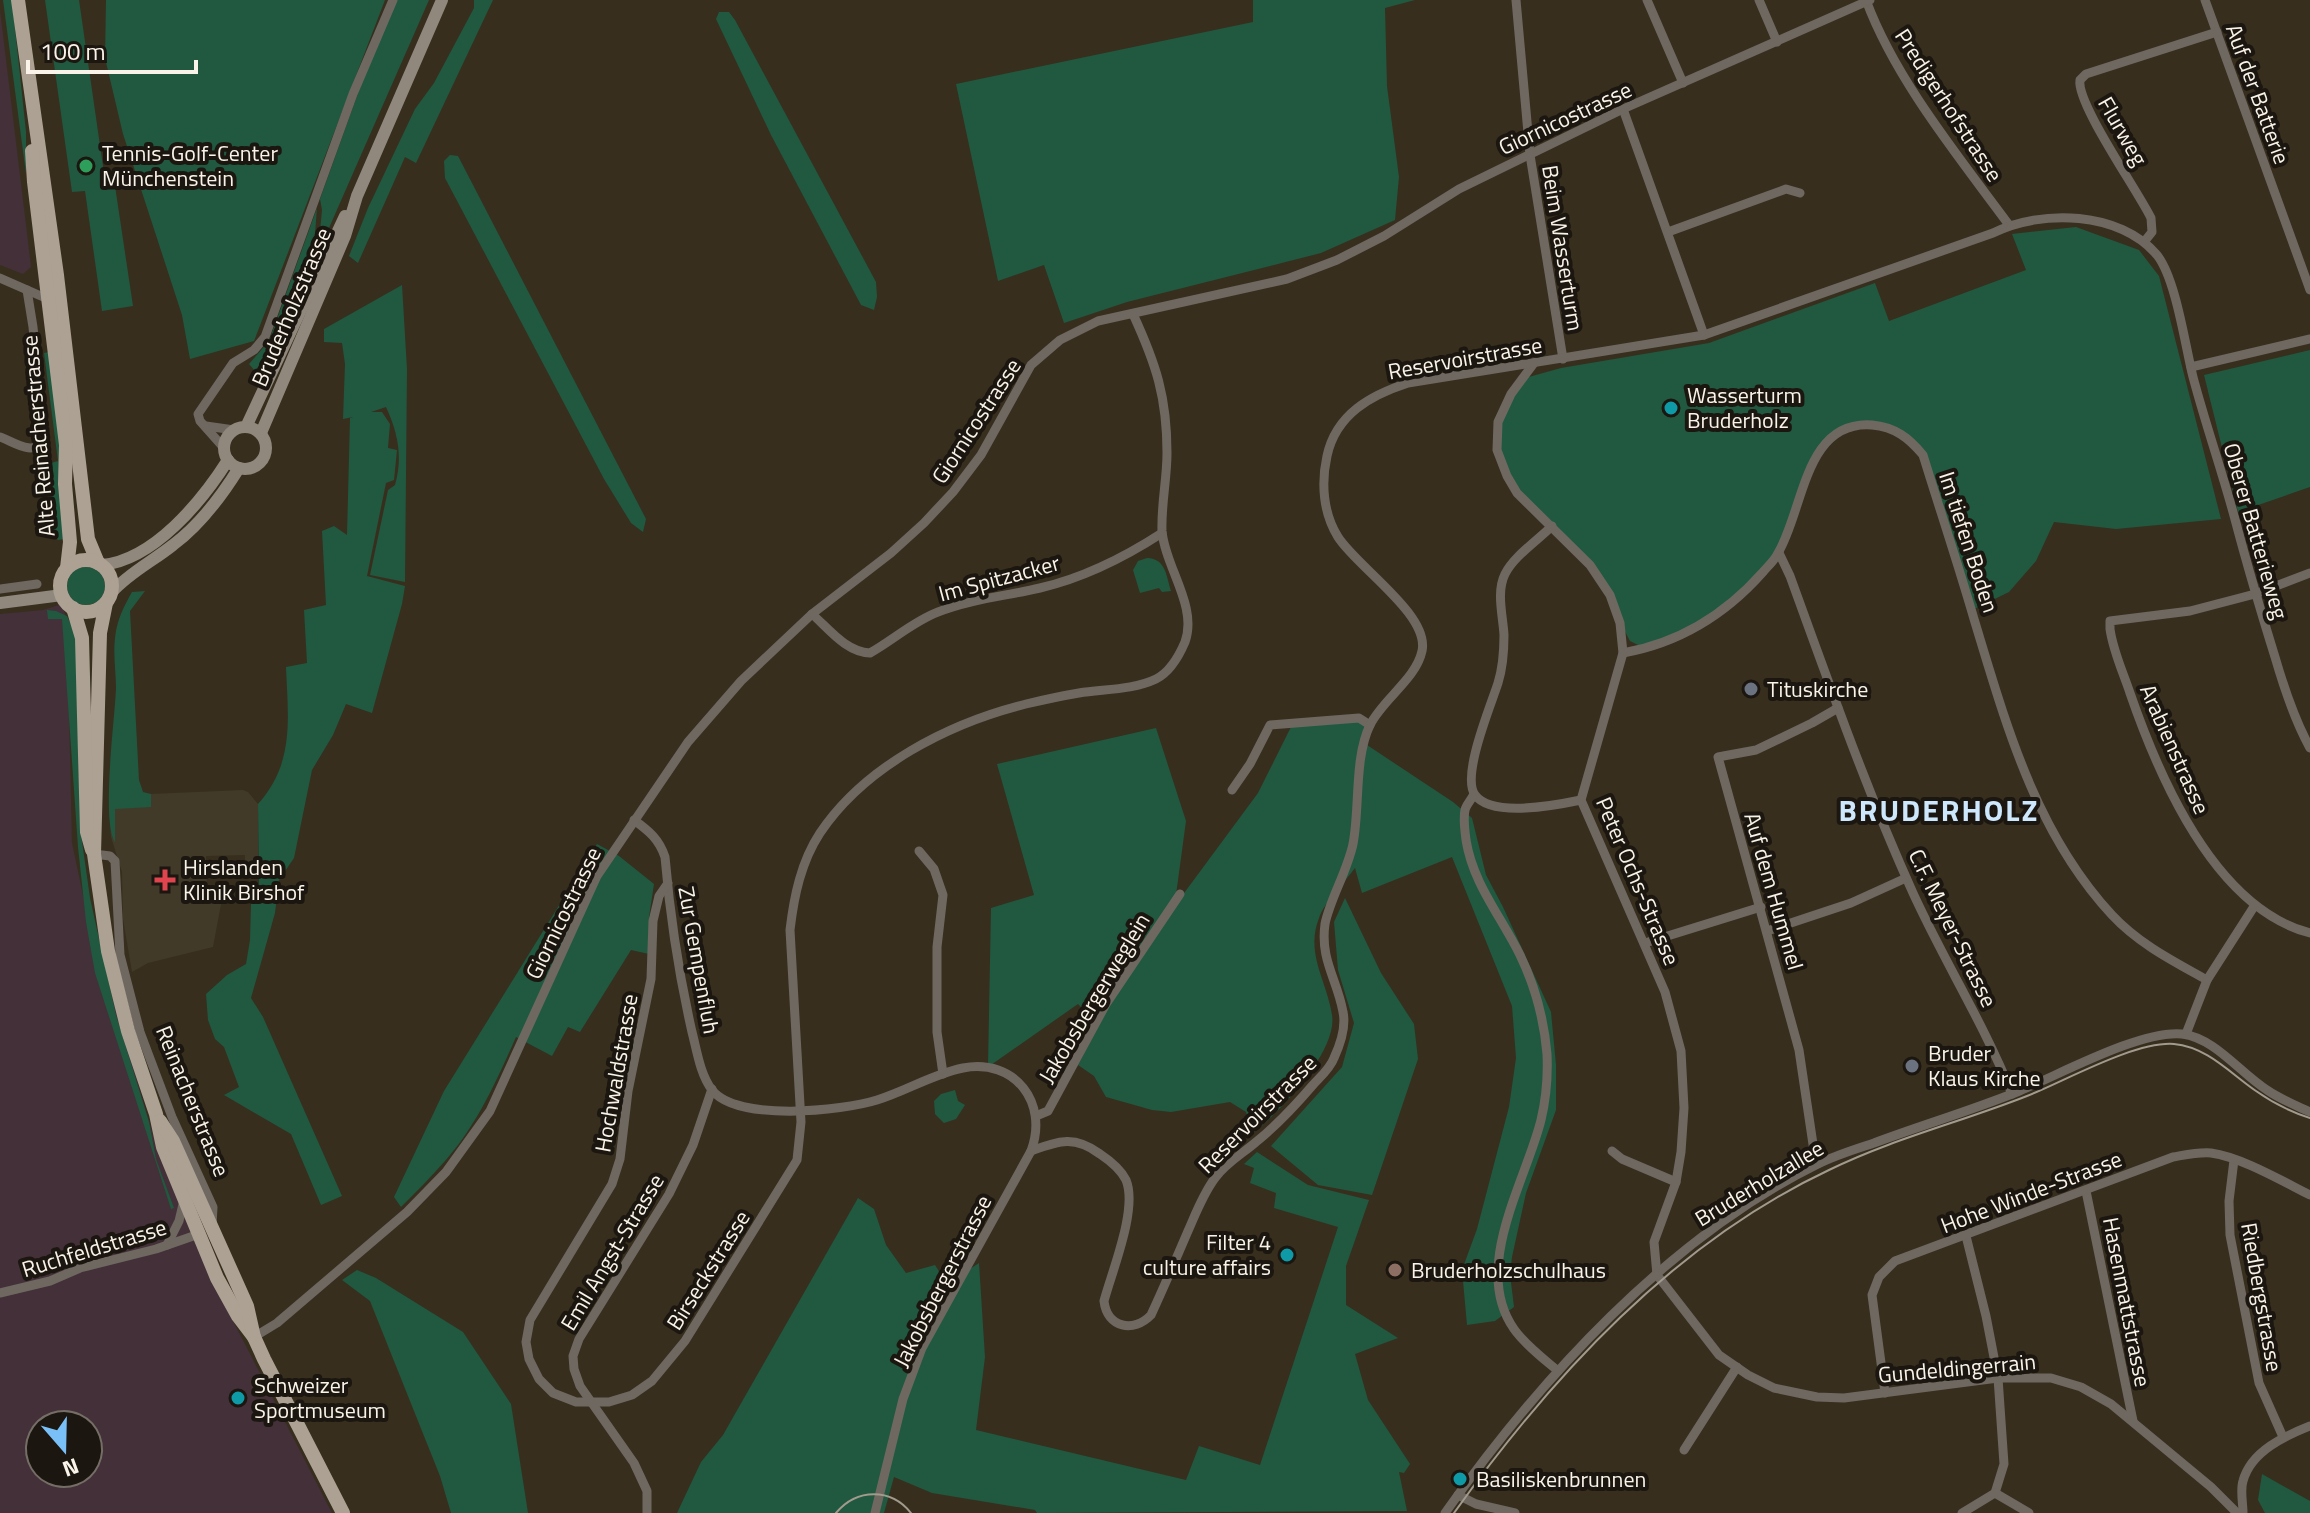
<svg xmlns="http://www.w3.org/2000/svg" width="2310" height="1513" font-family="'Titillium Web',sans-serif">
  <rect width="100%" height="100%" fill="#372e1e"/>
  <g fill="#433038" fill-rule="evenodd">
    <polygon points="0,10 30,258 31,267 23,274 0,265"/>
    <path d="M62,604L67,621L72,843L86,909L160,1158L211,1278L332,1513H0V614L43,610ZM40,1425H88V1473H40Z"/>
  </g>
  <polygon fill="#413a29" points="243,790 248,792 258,804 258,866 245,862 245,855 206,856 207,888 222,899 213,947 148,963 132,972 123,919 122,872 111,837 109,807 151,807 151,794"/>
  <g fill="#20593f">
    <polygon points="3,0 12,0 26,132 26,174"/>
    <polygon points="45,0 79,0 106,187 115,186 133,306 102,311 85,191 72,192"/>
    <polygon points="106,0 385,0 254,341 190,359 182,315 123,134 105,58"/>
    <polygon points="397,0 429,0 318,253 322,210 320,199 366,71"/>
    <polygon points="474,0 493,0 416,163 405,157 358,263 349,256 368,208 415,109 434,83 474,8"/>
    <polygon points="1253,0 1415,0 1385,8 1387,86 1399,177 1395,220 1321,253 1127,302 1064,323 1044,265 998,281 956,84 1253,22"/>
    <polygon points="719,12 729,12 735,20 876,282 877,297 874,310 861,305 771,135 716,19"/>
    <polygon points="450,155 458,156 646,519 643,532 631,523 604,479 445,178 444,161"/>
    <polygon points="317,208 313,260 260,377 249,364 269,341"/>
    <polygon points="2076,227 2139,250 2159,276 2221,519 2116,529 2054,522 2036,561 2009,592 1972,610 1923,455 1888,427 1862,425 1834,435 1818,451 1779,553 1715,617 1646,649 1630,641 1590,565 1517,493 1497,450 1498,422 1525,378 1561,368 1709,343 1875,283 1889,321 2026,270 2012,234"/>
    <path d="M402,285L407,369L405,582L370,575L388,490L395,485C403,457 398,433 386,407L371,412H382L390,424L388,448L397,450L394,480L386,483L367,576L405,586L402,604L372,713L346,704L333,735L312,770L294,858L279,880L275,913L251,998L263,1017L342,1196L321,1205L291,1134L224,1095L239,1087L224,1047L215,1039L208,1020L206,994L227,975L246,964L250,940L251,904L259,885L258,804C295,763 288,718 286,667L307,663L304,610L326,605L322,531L334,526L347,535L350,418L353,417L343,419L345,364L342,343L324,342V329Z"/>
    <polygon points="2310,350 2310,487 2238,512 2204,375"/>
    <polygon points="49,352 60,446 65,539 58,540 55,537 47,464 58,461 44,353"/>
    <path d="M1147,558C1166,559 1166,575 1171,591L1162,592L1159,588L1140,593L1133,570L1138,561Z"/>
    <circle cx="86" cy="586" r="19"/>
    <path d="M145,591L130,611L139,780L143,792L151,794V807L115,809V842C101,821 115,718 116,688C116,672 113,655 115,638C117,620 123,608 132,592Z"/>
    <polygon points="47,610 56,611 67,616 76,635 80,827 90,898 116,1015 149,1122 156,1159 174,1208 171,1209 95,973 86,922 78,847 62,619 48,619"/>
    <path d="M1359,718L1370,725L1367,745L1453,802L1472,818L1486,875L1503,907L1551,1012L1556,1065V1110L1526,1193L1512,1257L1510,1274L1514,1307L1495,1321L1467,1325L1462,1270L1477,1229L1509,1107L1516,1058L1512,1006L1452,857L1362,893L1355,868C1344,883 1325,901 1319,918C1305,954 1327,981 1332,1015C1338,1051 1279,1113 1252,1134L1246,1112L1230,1102L1171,1112L1152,1110L1106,1097L1094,1076L1078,1065L1108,1008L1176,904L1258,793L1293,723Z"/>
    <polygon points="1156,728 1186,821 1176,895 1093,1019 1078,1004 988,1067 991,908 1034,895 997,764"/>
    <path d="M597,844L619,856L654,884L649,917V954L631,950L580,1032L568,1027L552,1056L516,1037C497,1080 477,1125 445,1161C431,1177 416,1192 401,1207L394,1197L444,1091Z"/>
    <polygon points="1345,898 1381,973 1414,1024 1418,1059 1372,1195 1318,1185 1271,1146 1342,1067 1354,1023 1338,970 1334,922"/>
    <polygon points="955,1090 958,1101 965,1105 956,1119 944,1123 935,1114 934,1101 941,1094"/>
    <polygon points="1257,1152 1308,1185 1369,1200 1346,1266 1346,1305 1398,1338 1355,1354 1368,1400 1410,1464 1404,1473 1399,1472 1407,1511 1037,1513 1035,1510 932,1493 894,1477 884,1513 677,1513 701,1462 723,1435 858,1198 874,1209 886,1245 906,1273 935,1265 947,1284 979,1263 985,1357 976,1430 1186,1480 1199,1446 1260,1465 1338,1227 1274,1208 1276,1193 1250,1183 1254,1168 1244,1164"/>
    <polygon points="357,1270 376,1278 463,1332 511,1404 528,1513 451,1513 440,1476 370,1301 342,1280"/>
    <polygon points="2262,1474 2310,1501 2310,1513 2265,1513 2258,1500"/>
  </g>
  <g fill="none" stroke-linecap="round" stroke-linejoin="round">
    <g stroke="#6e6861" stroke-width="9">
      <polyline points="1516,0 1530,155 1563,359"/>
      <polyline points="1647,0 1683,83"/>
      <polyline points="1759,0 1777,42"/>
      <path d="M1866,0C1895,79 1959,157 2009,225"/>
      <polyline points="2205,0 2310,290"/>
      <polyline points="1623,109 1704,335"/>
      <polyline points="1668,232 1786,189 1800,193"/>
      <path d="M2144,242L2152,232L2151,218C2138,191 2076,103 2080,80L2086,74L2217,32"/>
      <polyline points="0,278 50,300"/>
      <polyline points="1534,363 1511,394 1498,422 1497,450 1507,476 1517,493 1590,565 1610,595 1620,623 1623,653 1581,800 1665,992 1681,1051 1684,1108 1681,1152 1676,1182 1654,1242 1657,1275 1719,1355 1748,1375 1774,1388 1817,1397 1844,1398 1998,1378 2051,1378 2081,1387 2111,1404 2211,1487 2237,1513"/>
      <polyline points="2191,367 2310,339"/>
      <polyline points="206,426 234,430"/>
      <path d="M0,437C16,443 32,456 44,441L33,327L27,290"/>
      <polyline points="224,448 200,421 198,414 233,363 254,350 265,337 353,94 393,0"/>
      <path d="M1552,526C1537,541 1514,556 1505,574C1496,592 1503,616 1504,635C1504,652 1503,667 1498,683C1491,705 1461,776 1475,795C1492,818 1557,805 1581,800"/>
      <path d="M1779,553L1790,576C1829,683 1866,789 1913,893C1944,961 1984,1024 2012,1094"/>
      <path d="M2310,573L2255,594L2190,611L2110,621V629C2113,651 2123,672 2130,693C2159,777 2215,908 2310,933"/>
      <polyline points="0,589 37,584"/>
      <path d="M812,614C829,629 846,652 870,653C893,640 914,621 938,612C971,599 1006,596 1040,588C1083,578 1125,557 1162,533"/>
      <path d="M1623,653C1679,643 1725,615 1763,572C1768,566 1775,560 1778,553C1804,510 1804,420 1872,425C1895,427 1909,438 1923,455C1940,510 1958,564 1974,619C2006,724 2035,832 2112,915C2139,944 2173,961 2207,980"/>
      <polyline points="1232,790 1250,764 1270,725 1359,718 1370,725"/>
      <path d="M1474,794C1472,799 1466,805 1465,810C1463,819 1465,831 1466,840C1473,884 1501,916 1520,955C1535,986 1544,1019 1547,1054C1548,1076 1546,1099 1541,1120C1526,1181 1471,1268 1514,1329C1525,1345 1544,1359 1558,1371"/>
      <path d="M634,820C649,831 659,839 665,857C670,916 679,975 692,1032C697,1051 700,1074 712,1090C737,1122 842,1111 877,1100C906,1091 933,1074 963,1068C1015,1058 1049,1103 1031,1151L922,1348L903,1399L875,1513"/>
      <polyline points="919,851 934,869 943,895 937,947 937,1032 943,1074"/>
      <polyline points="94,854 110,856 115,861 120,955 140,1032 172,1117 213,1207 212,1226"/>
      <path d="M668,883L659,896L653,921L651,979L628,1091L620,1159L612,1184L530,1320L526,1342L529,1359L539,1379L553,1393L576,1402H609L632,1395L652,1381L685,1341L797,1160L801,1122L790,930C794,896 801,862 820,833C865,766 949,723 1026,704C1043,700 1061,696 1079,693C1104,689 1133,690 1156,679C1170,672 1179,656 1185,642C1198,606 1165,567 1162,531C1161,505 1167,479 1167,453C1167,397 1156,364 1133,314"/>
      <polyline points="1767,931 1851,903 1906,878"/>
      <polyline points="1645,943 1761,907"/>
      <polyline points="2186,1034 2207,980 2255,905"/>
      <polyline points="1036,1116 1048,1111 1106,1004 1180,894"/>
      <path d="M1031,1151C1059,1141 1074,1135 1100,1154C1109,1160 1121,1170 1126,1180C1138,1209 1112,1271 1104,1301C1107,1328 1134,1333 1151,1315C1164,1287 1176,1259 1188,1231C1196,1213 1203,1194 1215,1178C1226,1163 1242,1154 1256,1142C1277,1125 1294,1107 1312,1086C1319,1078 1330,1069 1334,1058C1340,1045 1346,1026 1343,1012C1337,979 1320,960 1325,924C1330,899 1347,872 1353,844C1360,808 1354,758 1370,725C1383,699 1416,679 1422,651C1430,615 1357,567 1338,537C1323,513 1321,483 1327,456C1336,414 1371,395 1408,383L1704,335L1993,233C2041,209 2120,211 2157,255C2176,279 2185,345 2193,377C2206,426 2223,474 2236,523C2248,568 2261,612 2275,657C2284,688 2294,719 2310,748"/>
      <polyline points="1612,1151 1622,1159 1676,1182"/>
      <polyline points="2234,1160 2229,1201 2230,1235 2259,1383 2283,1437"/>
      <polyline points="1819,1163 1814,1151 1799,1050 1718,757 1756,750 1812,723 1838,708"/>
      <polyline points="2086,1191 2133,1421"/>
      <polyline points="1966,1236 1986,1316 1998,1378 2004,1464 1995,1493"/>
      <polyline points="167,1245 179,1221 184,1200"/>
      <polyline points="0,1293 50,1281 80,1268 156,1249 199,1234"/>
      <polyline points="254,1337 277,1323 407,1212 446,1172 490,1111 597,876 688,742 741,681 812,614 891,553 924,523 953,492 981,455 1031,365 1060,340 1098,321 1287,279 1337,260 1384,236 1459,189 1623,109 1870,0"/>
      <path d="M1885,1393L1872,1295L1879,1277L1895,1261L2173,1157C2185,1155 2198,1152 2211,1153C2241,1157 2282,1181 2310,1195"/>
      <polyline points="1684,1450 1737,1367"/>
      <polyline points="1995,1493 2029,1513"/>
      <polyline points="1458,1495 1476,1504 1515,1513"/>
      <polyline points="647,1513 647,1491 634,1463 580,1386 574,1369 573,1356 579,1339 669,1194 693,1145 712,1089"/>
      <path d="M1445,1513C1540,1379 1668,1238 1818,1164C1836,1155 1856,1149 1874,1143C1922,1125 1970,1111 2017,1092C2059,1075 2140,1030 2182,1034C2215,1038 2240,1073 2267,1090C2280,1099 2295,1105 2310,1112"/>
      <polyline points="1962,1513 1995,1493"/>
      <path d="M2243,1513C2243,1503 2240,1490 2243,1481C2251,1451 2285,1436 2310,1426"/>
    </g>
    <g stroke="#91887d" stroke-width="12">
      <polyline points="246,427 345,216"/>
      <circle cx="245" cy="448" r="21"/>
      <polyline points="261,433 345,236 357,196 442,0"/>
      <path d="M102,565C154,560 202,501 228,460"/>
      <path d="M112,592C129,573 153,561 173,545C200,525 221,497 239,468"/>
      <polyline points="0,603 62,595"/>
    </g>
    <g stroke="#aca192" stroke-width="14">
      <polyline points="18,0 57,275 88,539 98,563"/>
      <polyline points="32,151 34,182 66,445 65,484 70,542 67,568"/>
      <circle cx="86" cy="586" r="26"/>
      <polyline points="106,603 100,633 94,854 108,951 128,1031 156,1114 163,1147 217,1278 238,1316 254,1337"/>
      <polyline points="73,608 82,638 87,832 92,850"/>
      <polyline points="160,1121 173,1141 247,1306 254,1337 264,1359 343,1513"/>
    </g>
    <g stroke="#a19a8d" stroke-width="2">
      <path d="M836,1513C857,1488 891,1488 911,1513"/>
      <path d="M1454,1513C1552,1376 1674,1243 1829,1170C1892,1139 1961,1122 2027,1096C2065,1081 2135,1041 2174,1044C2207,1047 2230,1073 2256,1091C2273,1103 2291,1112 2310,1118"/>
    </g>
  </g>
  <circle fill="#2e9e5b" stroke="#1b160f" stroke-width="3" cx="86" cy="166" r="8"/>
  <g fill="#0f9aa8" stroke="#1b160f" stroke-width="3">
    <circle cx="1671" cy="408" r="8"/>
    <circle cx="1287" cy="1255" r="8"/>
    <circle cx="238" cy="1398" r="8"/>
    <circle cx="1460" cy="1479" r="8"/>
  </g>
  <g fill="#6b7280" stroke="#1b160f" stroke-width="3">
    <circle cx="1751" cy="689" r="8"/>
    <circle cx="1912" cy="1066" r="8"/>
  </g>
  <path fill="#e0444e" stroke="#1b160f" stroke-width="3" d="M161 868h8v8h8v8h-8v8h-8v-8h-8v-8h8z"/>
  <circle fill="#8d6e63" stroke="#1b160f" stroke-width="3" cx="1395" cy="1270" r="8"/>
  <g text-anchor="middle" stroke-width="8" stroke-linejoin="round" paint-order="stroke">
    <g font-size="22" fill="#f9f3e9" stroke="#1b160f">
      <text transform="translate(2258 94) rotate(70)" y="8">Auf der Batterie</text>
      <text transform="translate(1949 105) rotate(57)" y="8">Predigerhofstrasse</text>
      <text transform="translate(1565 118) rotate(-25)" y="8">Giornicostrasse</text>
      <text transform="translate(2123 131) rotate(60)" y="8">Flurweg</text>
      <text transform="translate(1563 248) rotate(81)" y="8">Beim Wasserturm</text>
      <text transform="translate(291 307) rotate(-67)" y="8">Bruderholzstrasse</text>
      <text transform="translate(1465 358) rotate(-10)" y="8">Reservoirstrasse</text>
      <text transform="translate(976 421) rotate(-57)" y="8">Giornicostrasse</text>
      <text transform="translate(38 436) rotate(-95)" y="8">Alte Reinacherstrasse</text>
      <text transform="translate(2256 531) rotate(74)" y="8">Oberer Batterieweg</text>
      <text transform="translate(1969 542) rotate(72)" y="8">Im tiefen Boden</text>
      <text transform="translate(999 578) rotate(-15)" y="8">Im Spitzacker</text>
      <text transform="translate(2175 749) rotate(66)" y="8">Arabienstrasse</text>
      <text transform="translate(1638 881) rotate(67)" y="8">Peter Ochs-Strasse</text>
      <text transform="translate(1774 891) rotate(74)" y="8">Auf dem Hummel</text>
      <text transform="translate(563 913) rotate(-64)" y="8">Giornicostrasse</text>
      <text transform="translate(1953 928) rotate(64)" y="8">C.F. Meyer-Strasse</text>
      <text transform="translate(699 960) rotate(80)" y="8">Zur Gempenfluh</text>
      <text transform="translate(1094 998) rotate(-59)" y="8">Jakobsbergerweglein</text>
      <text transform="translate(616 1073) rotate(-80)" y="8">Hochwaldstrasse</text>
      <text transform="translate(193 1101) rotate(68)" y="8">Reinacherstrasse</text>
      <text transform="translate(1257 1114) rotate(-45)" y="8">Reservoirstrasse</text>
      <text transform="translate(1759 1183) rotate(-31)" y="8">Bruderholzallee</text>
      <text transform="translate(2031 1192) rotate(-21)" y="8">Hohe Winde-Strasse</text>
      <text transform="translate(94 1248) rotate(-17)" y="8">Ruchfeldstrasse</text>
      <text transform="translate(612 1252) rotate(-59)" y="8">Emil Angst-Strasse</text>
      <text transform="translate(708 1270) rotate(-58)" y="8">Birseckstrasse</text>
      <text transform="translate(942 1281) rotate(-63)" y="8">Jakobsbergerstrasse</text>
      <text transform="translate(2262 1297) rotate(80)" y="8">Riedbergstrasse</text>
      <text transform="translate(2127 1302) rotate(79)" y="8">Hasenmattstrasse</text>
      <text transform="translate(1957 1368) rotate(-5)" y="8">Gundeldingerrain</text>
    </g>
    <g font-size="22" fill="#f9f3e9" stroke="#1b160f" text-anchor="start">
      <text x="102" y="161">Tennis-Golf-Center<tspan x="102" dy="25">Münchenstein</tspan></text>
      <text x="1687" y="403">Wasserturm<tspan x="1687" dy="25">Bruderholz</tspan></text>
      <text x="1767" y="697">Tituskirche</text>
      <text x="183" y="875">Hirslanden<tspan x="183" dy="25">Klinik Birshof</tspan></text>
      <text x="1928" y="1061">Bruder<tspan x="1928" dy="25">Klaus Kirche</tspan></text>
      <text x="1271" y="1250" text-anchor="end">Filter 4<tspan x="1271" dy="25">culture affairs</tspan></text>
      <text x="1411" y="1278">Bruderholzschulhaus</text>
      <text x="254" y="1393">Schweizer<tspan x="254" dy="25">Sportmuseum</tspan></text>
      <text x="1476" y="1487">Basiliskenbrunnen</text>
    </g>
    <g font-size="30" font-weight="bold" letter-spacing="2" fill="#cde7fc" stroke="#1b160f">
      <text x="1939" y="821">BRUDERHOLZ</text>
    </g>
  </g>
  <g transform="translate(64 1449) rotate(160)"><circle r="38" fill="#1b160f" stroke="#746e66" stroke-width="2"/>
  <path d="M0-6L14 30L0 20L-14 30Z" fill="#79bff8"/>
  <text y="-12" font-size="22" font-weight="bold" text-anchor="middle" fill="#f9f3e9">N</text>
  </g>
  <path d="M28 60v12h168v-12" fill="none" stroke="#f9f3e9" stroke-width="4"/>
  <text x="40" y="60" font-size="24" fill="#f9f3e9" stroke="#1b160f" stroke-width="6" paint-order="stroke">100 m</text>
</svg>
